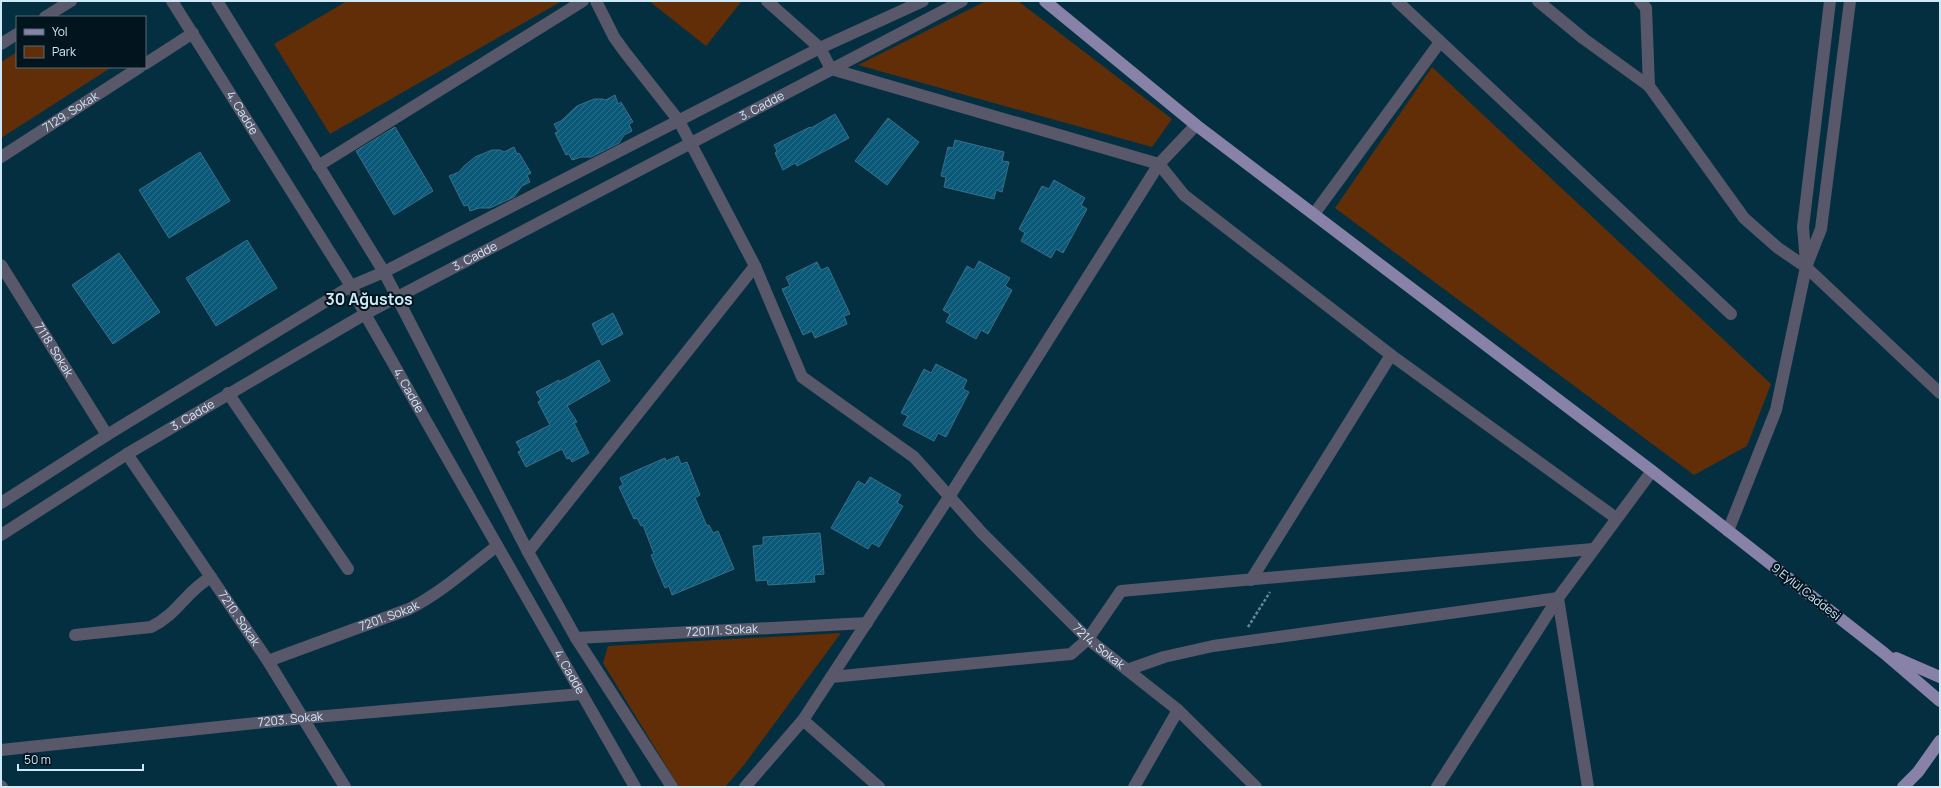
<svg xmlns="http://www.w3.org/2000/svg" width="1941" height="788" font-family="Manrope,sans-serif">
  <defs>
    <pattern id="building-hatch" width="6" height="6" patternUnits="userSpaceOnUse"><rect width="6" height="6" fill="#0a5978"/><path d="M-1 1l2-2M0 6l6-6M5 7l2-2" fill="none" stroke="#2d718c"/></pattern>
  </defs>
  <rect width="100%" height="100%" fill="#042f40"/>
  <g fill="#612e08">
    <polygon points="347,1 562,1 330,134 274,44"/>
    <polygon points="649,1 740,1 741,2 706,46"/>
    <polygon points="986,1 1018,1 1172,119 1152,147 858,65"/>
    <polygon points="17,52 17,67 112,67 1,138 1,62"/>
    <polygon points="1432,67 1771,384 1747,446 1694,475 1335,208"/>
    <polygon points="841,633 744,765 725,787 679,787 603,663 608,646"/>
  </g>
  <g fill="url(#building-hatch)" stroke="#3b6e87">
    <polygon points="615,95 618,104 621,102 633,122 629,124 632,131 624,135 619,143 591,157 581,157 572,160 569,154 566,155 555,133 558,132 554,124 561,121 577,106 594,99 602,99 606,100"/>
    <polygon points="835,114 849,138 797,166 795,163 783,170 775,153 777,151 774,145 810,127 811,128"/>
    <polygon points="888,118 919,142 887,185 855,161"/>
    <polygon points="395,127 433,191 394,215 356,151"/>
    <polygon points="955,140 1004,152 1002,161 1009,162 1002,192 996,190 994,199 944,187 946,177 941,176 948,147 953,148"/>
    <polygon points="514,147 517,154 519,153 531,173 527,175 530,182 522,186 514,197 490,208 479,208 470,211 468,205 464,206 449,176 459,172 464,166 475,157 492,150 500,150 504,152"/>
    <polygon points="200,152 230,201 169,238 139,190"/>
    <polygon points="1054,180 1085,198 1081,205 1087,209 1063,253 1056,249 1051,258 1021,241 1025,233 1019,229 1042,186 1049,189"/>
    <polygon points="247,240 277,288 216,326 186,278"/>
    <polygon points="119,253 160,312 113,344 72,285"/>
    <polygon points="979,261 1010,278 1005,286 1012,290 988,334 981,330 976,339 946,322 950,314 943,310 967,266 974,270"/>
    <polygon points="817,262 821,270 828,267 850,314 844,316 847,324 815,338 812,331 803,335 782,289 790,286 786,277"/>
    <polygon points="613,313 623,334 602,345 592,324"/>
    <polygon points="599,360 610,381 567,406 577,422 574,423 589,453 572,462 570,458 567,459 562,449 526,467 518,452 521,450 516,442 550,425 538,402 541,400 536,392 559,380 559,382"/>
    <polygon points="936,364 967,380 963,389 969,392 946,437 938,433 934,441 903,425 908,416 901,413 924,369 931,373"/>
    <polygon points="678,456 681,464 687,462 700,495 695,498 707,526 709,525 713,533 718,531 734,569 672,595 669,586 665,588 651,555 654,554 643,525 641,526 637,518 634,519 619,487 623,485 620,478 633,472 665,458 666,461"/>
    <polygon points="870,477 901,495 897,503 903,506 879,547 872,543 868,549 831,528 858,481 865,485"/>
    <polygon points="820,533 824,574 814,575 815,582 768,585 767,580 756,581 753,546 763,545 763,537"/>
  </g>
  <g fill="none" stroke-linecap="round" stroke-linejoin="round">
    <polyline stroke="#658898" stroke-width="2.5" stroke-dasharray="3 2" stroke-linecap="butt" points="1248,627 1270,592"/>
    <g stroke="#59576a" stroke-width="12">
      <path id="s1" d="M172,1L351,286L365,314L635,787"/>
      <polyline points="217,1 384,272 528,552 576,638 672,787"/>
      <polyline points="767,1 820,48 831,69 1159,164 1184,195 1391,355 1616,518"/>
      <polyline points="1397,1 1731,314"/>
      <polyline points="1538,1 1584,39 1649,86 1744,218 1778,248 1806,267 1940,393"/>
      <polyline points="1640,1 1646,8 1649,86"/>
      <polyline points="45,17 71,1"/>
      <polyline points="1,44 17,34"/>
      <polyline points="145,64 193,33"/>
      <path id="s2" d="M1,157L140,67"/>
      <polyline points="318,166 583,1"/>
      <polyline points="1314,214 1440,42"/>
      <polyline points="1806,263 1803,227 1830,1"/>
      <path id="s3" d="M1,265L107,435"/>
      <path id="s4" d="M755,266L802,377L914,457L982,533L1088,639L1178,710L1256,787"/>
      <polyline points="228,393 348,569"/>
      <path id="s5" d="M127,454L268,661L345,787"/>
      <polyline points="1,503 107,435 351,286 384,272 820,48 923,1"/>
      <polyline points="1728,531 1776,410 1806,267 1821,229 1850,1"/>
      <path id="s6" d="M1,535L127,454L365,314L962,1"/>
      <polyline points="528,552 755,266 679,121 624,51 614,37 596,1"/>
      <polyline points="1251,580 1391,355"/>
      <path d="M75,635L151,627C178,614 185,592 211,577"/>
      <path id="s7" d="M576,638L867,623"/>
      <path id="s8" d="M268,661L409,609C441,593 468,568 497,546"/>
      <polyline points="1127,670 1164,657 1213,646 1558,598 1588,787"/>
      <polyline points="831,677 1071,654 1088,639 1121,591 1593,549"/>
      <polyline points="803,720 879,787"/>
      <path id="s9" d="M1,750L303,718L581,694"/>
      <polyline points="1,786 2,787"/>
      <polyline points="745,787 803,720 949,497 1159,164 1196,125"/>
      <polyline points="1134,787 1178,710"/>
      <polyline points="1437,787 1558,598 1652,471"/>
    </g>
    <g stroke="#8882a9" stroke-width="12">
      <polyline points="1045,1 1196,125 1652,471 1884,653 1940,701"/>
      <polyline points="1896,658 1940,677"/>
      <polyline points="1903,787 1918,772 1940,741"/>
    </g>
  </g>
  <g text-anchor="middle" stroke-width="4" stroke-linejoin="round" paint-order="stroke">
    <g font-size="12" fill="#cfe9f7" stroke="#02151f">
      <text dy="4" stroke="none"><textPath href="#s6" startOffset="874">3. Cadde</textPath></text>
      <text dy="4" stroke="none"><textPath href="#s2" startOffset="83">7129. Sokak</textPath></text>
      <text dy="4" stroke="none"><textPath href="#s1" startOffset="132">4. Cadde</textPath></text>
      <text dy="4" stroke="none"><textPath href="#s6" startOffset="550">3. Cadde</textPath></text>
      <text dy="4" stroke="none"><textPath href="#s3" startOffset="100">7118. Sokak</textPath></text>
      <text dy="4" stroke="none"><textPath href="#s1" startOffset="456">4. Cadde</textPath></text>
      <text dy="4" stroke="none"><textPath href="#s6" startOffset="226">3. Cadde</textPath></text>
      <text transform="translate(1806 592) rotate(38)" y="4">9 Eylül Caddesi</text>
      <text dy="4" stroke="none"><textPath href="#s8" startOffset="129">7201. Sokak</textPath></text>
      <text dy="4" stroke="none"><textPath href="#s5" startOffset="199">7210. Sokak</textPath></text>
      <text dy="4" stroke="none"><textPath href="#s7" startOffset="146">7201/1. Sokak</textPath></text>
      <text dy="4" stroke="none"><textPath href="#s4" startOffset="523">7214. Sokak</textPath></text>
      <text dy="4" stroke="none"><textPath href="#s1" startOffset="780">4. Cadde</textPath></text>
      <text dy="4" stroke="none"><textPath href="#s9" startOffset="291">7203. Sokak</textPath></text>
    </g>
    <g font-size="16" font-weight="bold" fill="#cfe9f7" stroke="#02151f">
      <text x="369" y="305">30 Ağustos</text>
    </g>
  </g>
  <rect width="1941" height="788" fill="none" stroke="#cfe9f7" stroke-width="4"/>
  <rect x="16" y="16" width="130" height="52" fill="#02151f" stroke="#546a75"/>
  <rect x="24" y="29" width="20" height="6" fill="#8882a9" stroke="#546a75"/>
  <text x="52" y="36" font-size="12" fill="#cfe9f7">Yol</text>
  <rect x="24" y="46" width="20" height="12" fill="#612e08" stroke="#546a75"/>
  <text x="52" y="56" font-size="12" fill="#cfe9f7">Park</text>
  <path d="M18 764v6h125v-6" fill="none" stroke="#cfe9f7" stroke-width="2"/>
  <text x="24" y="764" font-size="12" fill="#cfe9f7" stroke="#02151f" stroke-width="3" paint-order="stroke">50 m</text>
</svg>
